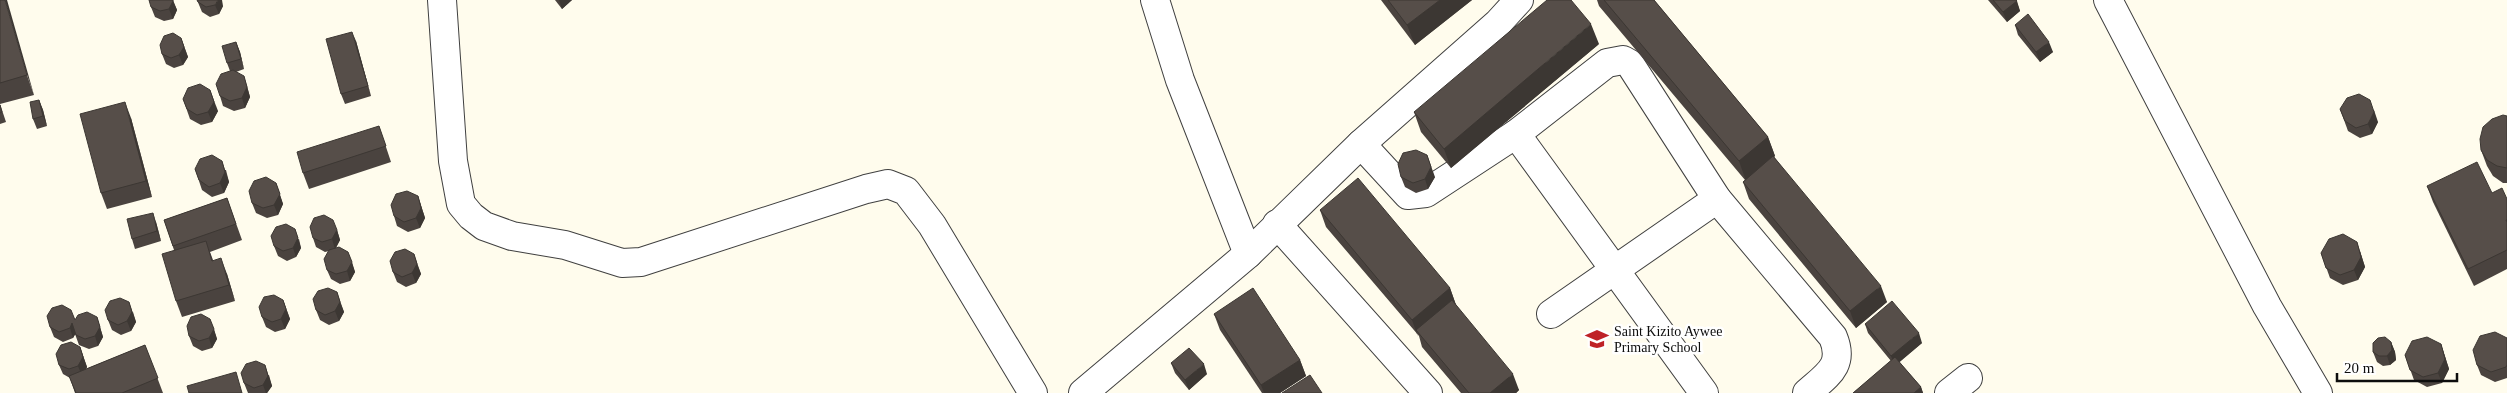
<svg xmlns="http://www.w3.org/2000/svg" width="2507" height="393" font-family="Georgia,serif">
  <rect width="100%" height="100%" fill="#fffced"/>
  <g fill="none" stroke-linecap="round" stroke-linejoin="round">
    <defs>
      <g id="minor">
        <polyline points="442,0 453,161 461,204 471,216 484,226 512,236 565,245 622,263 641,262 866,189 888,184 906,191 932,225 1033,393"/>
        <polyline points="1155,0 1180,80 1248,254"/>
        <polyline points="2108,0 2267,306 2318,393"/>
        <polyline points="1516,134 1704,393"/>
        <path d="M1361,144L1408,195L1426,193L1516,134L1607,63L1623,60L1630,64L1717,199L1833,337C1845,366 1827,375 1807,393"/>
        <polyline points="1277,224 1428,393"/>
        <polyline points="1551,314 1717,199"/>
        <polyline points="1083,393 1248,254 1361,144 1498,23 1519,0"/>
        <polyline points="1949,393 1968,378"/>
      </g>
    </defs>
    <use href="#minor" stroke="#404040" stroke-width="30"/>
    <use href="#minor" stroke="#fff" stroke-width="28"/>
  </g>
  <g fill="#4a433f">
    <polygon points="0,0 34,95 0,104"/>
    <polygon points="173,0 177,10 173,19 164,21 155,17 151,7"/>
    <polygon points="197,0 223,6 219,14 210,17 202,12"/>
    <polygon points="555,0 572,0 562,9"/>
    <polygon points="1381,0 1472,0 1415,45"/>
    <polygon points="1597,0 1654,0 1768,137 1775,156 1774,157 1887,302 1856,328 1749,199 1743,182 1745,180 1599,6"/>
    <polygon points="1988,0 2016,0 2020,11 2007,22"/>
    <polygon points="2015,25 2053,52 2040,62 2018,35"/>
    <polygon points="181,38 188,57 183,65 174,68 166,64 162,54"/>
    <polygon points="356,41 371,96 345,104 341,94"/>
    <polygon points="236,42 240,52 244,69 236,72 247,86 250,97 245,108 234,111 223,106 220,96 230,71 227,63"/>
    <polygon points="1599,44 1451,168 1421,132 1414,112"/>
    <polygon points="183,99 218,111 212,122 201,125 190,119"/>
    <polygon points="39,100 43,110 47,126 37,129 33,119"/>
    <polygon points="0,104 6,122 0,124"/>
    <polygon points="2340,109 2378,122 2372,134 2360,138 2348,131"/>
    <polygon points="2507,116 2507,183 2503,183 2493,176 2487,166 2481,150"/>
    <polygon points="131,118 152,197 107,209 101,193"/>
    <polygon points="379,126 391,162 309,189 303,173"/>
    <polygon points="195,169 226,170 229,182 224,193 212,197 202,190"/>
    <polygon points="1401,177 1435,177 1428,189 1416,193 1405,187"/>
    <polygon points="276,183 283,204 278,215 267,218 256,213 252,203"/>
    <polygon points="2427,186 2492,193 2507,199 2507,269 2474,286 2433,202"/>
    <polygon points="418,196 425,218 420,228 408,232 397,226 394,216"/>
    <polygon points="227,198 242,240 210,252 213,260 227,274 235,301 182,317 176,301 174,250 164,220"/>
    <polygon points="1320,210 1450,288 1456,305 1519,390 1516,393 1461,393 1422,347 1419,336 1326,227"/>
    <polygon points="156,222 161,241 135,249 132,239"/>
    <polygon points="337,230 340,240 336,248 348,252 355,272 350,281 340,284 331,279 327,270 329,251 325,252 316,247 313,238"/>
    <polygon points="299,239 301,248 296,257 287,261 278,256 274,246"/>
    <polygon points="2360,251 2365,267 2358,280 2343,285 2330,278 2321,253"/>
    <polygon points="414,254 421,274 416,283 406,287 397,282 393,272"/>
    <polygon points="337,292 344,312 339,321 329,325 320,320 316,310"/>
    <polygon points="283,300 290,319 285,329 275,332 266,327 262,317"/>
    <polygon points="133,312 136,322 131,331 121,335 112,330 108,320"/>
    <polygon points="1214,314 1300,360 1306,376 1280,393 1262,393 1220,330"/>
    <polygon points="97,317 103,337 98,346 89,349 79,345 75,334 73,338 63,342 54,337 50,327 75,320"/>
    <polygon points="210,319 217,339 212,348 202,351 193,346 189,336"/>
    <polygon points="1865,324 1922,343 1899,362 1921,387 1923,393 1853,393 1891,361 1868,333"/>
    <polygon points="2507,338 2507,378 2495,382 2481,375 2477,365"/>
    <polygon points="2391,342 2395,352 2396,360 2390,365 2383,366 2377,362 2373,352"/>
    <polygon points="2441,344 2449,369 2442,383 2427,387 2414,380 2405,355"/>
    <polygon points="145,345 163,393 75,393 70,378 63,374 59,365 80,347 87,367 86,369"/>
    <polygon points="1171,363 1207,374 1189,390 1175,373"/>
    <polygon points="269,375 272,386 267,393 248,393 244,383"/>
  </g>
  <g fill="#3c3733">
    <polygon points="5,0 7,0 34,95 27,75"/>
    <polygon points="218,0 222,0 223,6 219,14 215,5"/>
    <polygon points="559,0 572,0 562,9"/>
    <polygon points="1440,0 1472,0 1415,45 1407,25"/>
    <polygon points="173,1 177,10 173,19 169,9"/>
    <polygon points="2017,1 2020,11 2007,22 2003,12"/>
    <polygon points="1591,24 1599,44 1451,168 1444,149"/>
    <polygon points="352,32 356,41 371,96 368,86"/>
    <polygon points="181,38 188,57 183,65 179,55"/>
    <polygon points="236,42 240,52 244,69 241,59"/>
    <polygon points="2049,42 2053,52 2040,62 2036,52"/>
    <polygon points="244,76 250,97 245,108 242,98"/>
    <polygon points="210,90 218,111 212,122 208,112"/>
    <polygon points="39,100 43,110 47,126 43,116"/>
    <polygon points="125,102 131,118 152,197 146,181"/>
    <polygon points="2374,110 2378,122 2372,134 2368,124"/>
    <polygon points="1768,137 1775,156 1746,181 1739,161"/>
    <polygon points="1427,155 1435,177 1428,189 1425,179"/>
    <polygon points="222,161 229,182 224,193 220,183"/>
    <polygon points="276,183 283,204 278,215 274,205"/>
    <polygon points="418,196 425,218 420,228 416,218"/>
    <polygon points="153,213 156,222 161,241 157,231"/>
    <polygon points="295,229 301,248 296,257 293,248"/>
    <polygon points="337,230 340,240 335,249 332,239"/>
    <polygon points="2357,242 2365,267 2358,280 2354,270"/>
    <polygon points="221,258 227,274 235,301 229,285"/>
    <polygon points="352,262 355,272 350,281 347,271"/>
    <polygon points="417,264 421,274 416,283 412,273"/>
    <polygon points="1881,286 1887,302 1856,328 1850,311"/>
    <polygon points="1450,288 1456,305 1416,330 1418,337 1412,320"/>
    <polygon points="283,300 290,319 285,329 281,319"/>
    <polygon points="129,302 136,322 131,331 127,321"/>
    <polygon points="340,302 344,312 339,321 335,311"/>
    <polygon points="97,317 103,337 98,346 95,336"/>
    <polygon points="72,323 76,333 73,338 70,328"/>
    <polygon points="214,329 217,339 212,348 209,338"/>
    <polygon points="1919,333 1922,343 1895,366 1891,356"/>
    <polygon points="2391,342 2395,352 2396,360 2390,365 2387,356"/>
    <polygon points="2441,344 2449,369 2442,383 2438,373"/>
    <polygon points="80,347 87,367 82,376 78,366"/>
    <polygon points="1300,360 1306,376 1280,393 1264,393 1261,385"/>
    <polygon points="1204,364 1207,374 1189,390 1185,380"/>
    <polygon points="265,365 272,386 267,393 266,393 263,385"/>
    <polygon points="1513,374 1519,390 1516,393 1490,393"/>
    <polygon points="1921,387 1923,393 1914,393"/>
  </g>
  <g fill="#564e49" stroke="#3c3733">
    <polygon points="0,0 5,0 27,75 0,83"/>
    <polygon points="149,0 173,0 173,1 169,9 160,11 151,7"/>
    <polygon points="197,0 218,0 215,5 206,7 198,2"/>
    <polygon points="1388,0 1440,0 1407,25"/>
    <polygon points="1547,0 1571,0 1591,24 1444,149 1414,112"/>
    <polygon points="1604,0 1654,0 1768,137 1739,161"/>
    <polygon points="1993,0 2016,0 2017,1 2003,12"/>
    <polygon points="2028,14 2049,42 2036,52 2015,25"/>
    <polygon points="352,32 368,86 341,94 326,39"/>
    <polygon points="173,33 181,38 184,47 179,55 171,58 162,54 160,45 164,36"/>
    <polygon points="236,42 241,59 227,63 222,46"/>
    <polygon points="233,70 244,76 247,87 242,98 230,101 220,96 216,84 221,74"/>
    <polygon points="200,84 210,90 214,102 208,112 197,115 187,109 183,99 188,88"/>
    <polygon points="2359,94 2370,100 2374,112 2368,124 2356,128 2345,121 2340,109 2347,98"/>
    <polygon points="39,100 43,116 33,119 30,102"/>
    <polygon points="125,102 146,181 101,193 80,114"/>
    <polygon points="0,105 2,112 0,113"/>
    <polygon points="2503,115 2507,116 2507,168 2497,166 2487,160 2481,150 2480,139 2483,127 2492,119"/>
    <polygon points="379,126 386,146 303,173 297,152"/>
    <polygon points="1416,150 1427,155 1431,167 1425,179 1413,183 1401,177 1398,164 1403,153"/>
    <polygon points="212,155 222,161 225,172 220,183 209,187 199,180 195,169 200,159"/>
    <polygon points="1773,156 1881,286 1850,311 1743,182"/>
    <polygon points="2477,162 2492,193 2502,188 2507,199 2507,220 2506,220 2507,222 2507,250 2468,269 2427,186"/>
    <polygon points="266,177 276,183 280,194 274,205 263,208 252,203 249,191 254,181"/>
    <polygon points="1358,178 1450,288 1412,320 1320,210"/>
    <polygon points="407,191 418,196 421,208 416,218 404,222 394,216 391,205 396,194"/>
    <polygon points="227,198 236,224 173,246 164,220"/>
    <polygon points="153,213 157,231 132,239 127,219"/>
    <polygon points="324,215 333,220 337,230 332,239 322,242 313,238 310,227 314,218"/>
    <polygon points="286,224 295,229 298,238 293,248 283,251 274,246 271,236 276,227"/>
    <polygon points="2343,234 2357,242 2361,257 2354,270 2340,275 2326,268 2321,253 2329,239"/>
    <polygon points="206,241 212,261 221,258 229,285 176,301 162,254"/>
    <polygon points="339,247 348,252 352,262 347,271 336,274 327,270 324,259 329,250"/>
    <polygon points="405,249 414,254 417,264 412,273 402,277 393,272 390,261 395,252"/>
    <polygon points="328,288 337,292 340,302 335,311 325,315 316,310 313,299 318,291"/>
    <polygon points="1253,288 1300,360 1261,385 1214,314"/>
    <polygon points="274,295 283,300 286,309 281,319 272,322 262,317 259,307 264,297"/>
    <polygon points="120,298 129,302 132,312 127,321 118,325 108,320 105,310 110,301"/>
    <polygon points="1452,300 1513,374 1490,393 1469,393 1416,330"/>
    <polygon points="1892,301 1919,333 1891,356 1865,324"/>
    <polygon points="62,305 71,310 75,320 78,315 87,312 97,317 100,327 95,336 85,339 76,335 72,323 70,328 59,332 50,327 47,316 52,308"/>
    <polygon points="201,314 210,319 214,329 209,338 199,341 189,336 187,326 191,317"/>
    <polygon points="2495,332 2507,338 2507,365 2506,367 2491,372 2477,365 2473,350 2480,336"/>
    <polygon points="2385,337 2391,342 2392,350 2387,356 2379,356 2373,352 2373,343 2378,338"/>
    <polygon points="2427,337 2441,344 2445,359 2438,373 2423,377 2410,370 2405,355 2412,341"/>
    <polygon points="71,342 80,347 83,357 78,366 69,369 59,365 56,354 61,345"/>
    <polygon points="145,345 158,378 122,393 76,393 69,376"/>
    <polygon points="1189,348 1204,364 1185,380 1171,363"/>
    <polygon points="1895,357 1921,387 1914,393 1853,393"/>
    <polygon points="256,361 265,365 268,376 263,385 254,388 244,383 241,373 246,364"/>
    <polygon points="236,372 242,393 189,393 187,386"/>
    <polygon points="1310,375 1322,393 1282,393"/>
  </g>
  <defs>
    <symbol id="school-bare" viewBox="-9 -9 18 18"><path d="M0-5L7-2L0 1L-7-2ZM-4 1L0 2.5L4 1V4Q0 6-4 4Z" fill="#bf2228" stroke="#fff" stroke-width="2.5" paint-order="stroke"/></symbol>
  </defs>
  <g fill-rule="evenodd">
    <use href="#school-bare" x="1581" y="323" width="32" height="32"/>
  </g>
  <g text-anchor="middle" stroke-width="5" stroke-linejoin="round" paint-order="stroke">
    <g font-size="14" fill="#0d0d0d" stroke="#fff" text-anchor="start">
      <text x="1614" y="336">Saint Kizito Aywee<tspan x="1614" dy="16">Primary School</tspan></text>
    </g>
  </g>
  <path d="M2337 373v8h120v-8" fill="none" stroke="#0d0d0d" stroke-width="2.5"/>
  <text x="2344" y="373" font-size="15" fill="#0d0d0d" stroke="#ffffff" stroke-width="4" paint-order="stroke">20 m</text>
</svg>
